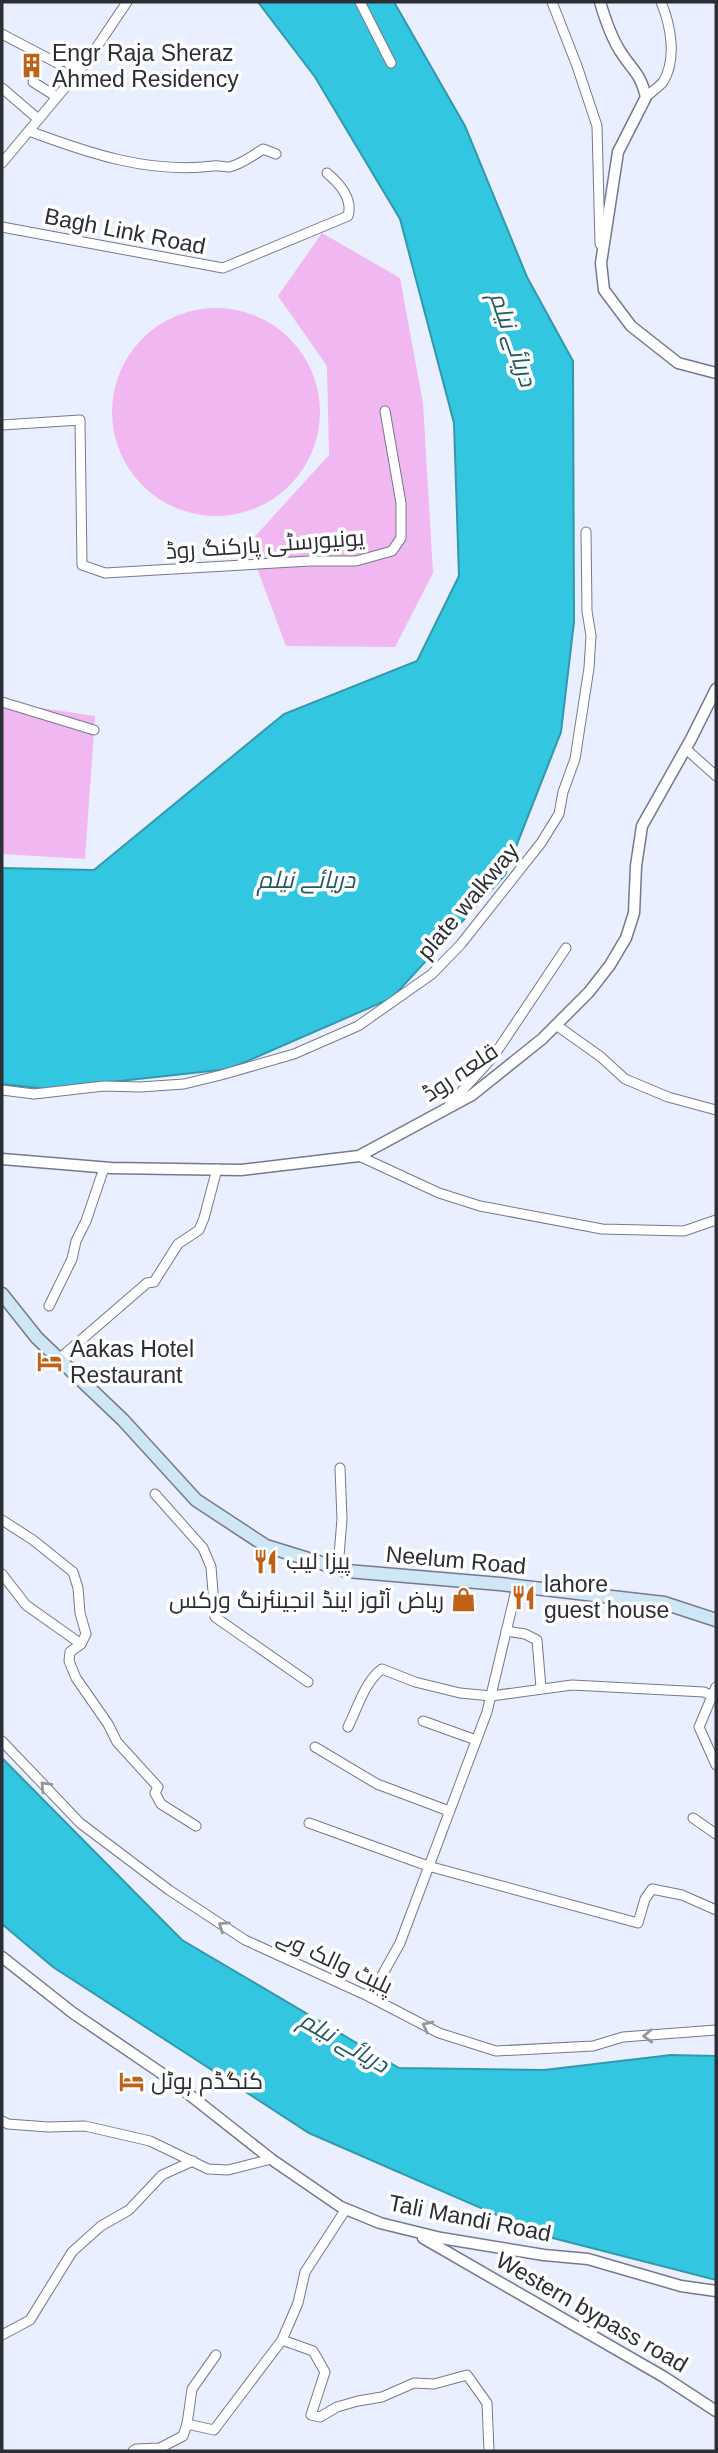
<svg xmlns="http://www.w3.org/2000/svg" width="718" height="2453" font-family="Arial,Cairo,sans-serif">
  <rect width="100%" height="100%" fill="#e9efff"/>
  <g fill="#f1b7f1">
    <polygon points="322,233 400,278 423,403 433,573 395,647 286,646 248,544 329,455 327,366 278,296"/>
    <circle cx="216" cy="412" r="104"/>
    <polygon points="2,702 95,716 85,859 2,854"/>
  </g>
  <g fill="#33c6e1" stroke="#3198ae" stroke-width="2">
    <polygon points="258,2 394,2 465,126 527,277 573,361 574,622 561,732 505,875 392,998 229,1069 47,1089 2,1084 2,868 94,870 284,714 417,661 459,576 454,423 400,219 315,77"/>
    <polygon points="2,1758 182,1940 399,2068 544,2070 671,2055 716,2056 716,2280 545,2236 309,2133 53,1967 2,1924"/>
  </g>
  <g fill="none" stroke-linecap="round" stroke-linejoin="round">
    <defs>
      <g id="minor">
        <polyline points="360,2 391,63"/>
        <polyline points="552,2 577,66 597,126 600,244"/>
        <polyline points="2,34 57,63 65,61 79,70"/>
        <polyline points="33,82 57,97"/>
        <polyline points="2,88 38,119"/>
        <path d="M646,97C651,92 659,87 663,82C677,59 671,26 661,2"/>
        <path d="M29,131C88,153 149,174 213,166C218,165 224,167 229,167C240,165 254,155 263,149L276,154"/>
        <polyline points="2,163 88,60 127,2"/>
        <path d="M2,227L223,268L348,216C353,199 339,183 327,173"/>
        <polyline points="2,425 80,420 82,565 105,573 310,561 356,561 392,551 401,538 401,503 385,411"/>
        <polyline points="2,702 94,730"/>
        <polyline points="686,749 716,776"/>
        <polyline points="556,1025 601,1057 625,1079 668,1097 716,1110"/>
        <polyline points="2,1090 34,1094 104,1086 140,1087 184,1084 221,1075 294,1054 358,1026 432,974 461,944 541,843 559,814 563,792 575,759 589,668 591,636 587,611 586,532"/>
        <polyline points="449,1105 493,1057 566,948"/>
        <polyline points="359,1156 439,1193 480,1206 602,1229 684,1231 716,1220"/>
        <polyline points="49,1306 72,1259 76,1241 86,1221 104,1168"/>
        <polyline points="59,1359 147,1283 154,1282 178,1244 199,1230 204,1218 217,1169"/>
        <polyline points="155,1494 203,1548 211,1567 215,1617 308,1682"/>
        <polyline points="2,1520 33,1540 73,1572 78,1588 80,1613 86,1634 81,1644 70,1652 69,1661 76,1678 108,1724 117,1742 158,1787 155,1793 161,1804 196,1826"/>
        <polyline points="338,1568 342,1519 340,1468"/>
        <polyline points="2,1574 26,1605 81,1644"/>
        <polyline points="506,1631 525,1634 537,1640 541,1688"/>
        <polyline points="716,1687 699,1727 716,1765"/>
        <polyline points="423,1721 476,1740"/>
        <path d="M348,1727C357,1709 365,1681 382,1669L415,1682L460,1693L491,1696L572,1685L704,1692L712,1696"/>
        <polyline points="2,1741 80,1823 169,1890 245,1940 370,1997 439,2033 496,2051 593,2046 623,2037 716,2030"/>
        <polyline points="315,1747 377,1784 449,1811"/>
        <polyline points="693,1818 716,1834"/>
        <polyline points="309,1823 428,1866 638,1923 645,1899 652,1889 682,1895 716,1910"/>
        <polyline points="370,1997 400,1943 487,1712 517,1586"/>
        <polyline points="2,2121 8,2124 48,2127 85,2126 150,2141 208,2169 228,2170 271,2159"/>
        <polyline points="2,2335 30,2320 72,2252 101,2226 129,2210 162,2175 193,2161"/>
        <polyline points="282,2340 313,2351 325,2372 311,2415 320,2417 337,2407 358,2401 382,2397 414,2383 434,2384 467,2375 487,2403 489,2451"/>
        <polyline points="187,2424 214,2430 282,2340 298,2303 305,2272 346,2209"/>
        <polyline points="133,2451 136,2449 160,2448 183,2436 187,2424 192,2389 216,2355"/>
      </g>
      <g id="tertiary">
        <path d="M600,2C605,19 611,38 622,54C634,72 640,73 646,97L618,152L601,263L604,290L631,326L678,363L716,373"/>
        <polyline points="2,1159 111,1168 241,1170 359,1156 472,1095 542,1039 589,992 610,965 626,938 634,913 636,866 642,826 691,739 716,689"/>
        <polyline points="2,1957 73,2013 167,2077 271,2159 341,2207 380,2223 441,2238 544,2255 588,2259 681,2286 716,2291"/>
        <polyline points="423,2238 664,2377 716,2411"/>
      </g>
      <polyline id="secondary" points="2,1294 37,1338 123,1420 196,1500 266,1546 347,1571 500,1584 664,1603 716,1620"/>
    </defs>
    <use href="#minor" stroke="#747a8c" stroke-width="11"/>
    <use href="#tertiary" stroke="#747a8c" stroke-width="13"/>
    <use href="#secondary" stroke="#747a8c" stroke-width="15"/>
    <use href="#minor" stroke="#fff" stroke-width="9"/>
    <use href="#tertiary" stroke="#fff" stroke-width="10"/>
    <use href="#secondary" stroke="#cfe6f6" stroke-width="12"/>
  </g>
  <defs><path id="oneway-chevron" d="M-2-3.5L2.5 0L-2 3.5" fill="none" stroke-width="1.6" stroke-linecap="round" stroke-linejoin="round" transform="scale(1.75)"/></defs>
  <g stroke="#96969a">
    <use href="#oneway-chevron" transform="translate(45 1786) rotate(-134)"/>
    <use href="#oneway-chevron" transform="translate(223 1926) rotate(-146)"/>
    <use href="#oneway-chevron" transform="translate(427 2026) rotate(-153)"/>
    <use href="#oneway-chevron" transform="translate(648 2036) rotate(178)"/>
  </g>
  <defs>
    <symbol id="building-bare" viewBox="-9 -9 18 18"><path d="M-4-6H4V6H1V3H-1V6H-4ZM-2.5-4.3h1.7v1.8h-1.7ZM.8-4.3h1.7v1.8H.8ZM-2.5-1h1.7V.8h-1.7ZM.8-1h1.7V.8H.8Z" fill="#c06118" stroke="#fff" stroke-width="2.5" paint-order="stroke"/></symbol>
    <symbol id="hotel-bare" viewBox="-9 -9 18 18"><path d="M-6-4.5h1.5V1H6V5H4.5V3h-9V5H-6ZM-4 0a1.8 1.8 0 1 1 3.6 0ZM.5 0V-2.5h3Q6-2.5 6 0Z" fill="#c06118" stroke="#fff" stroke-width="2.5" paint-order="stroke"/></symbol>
    <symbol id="restaurant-bare" viewBox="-9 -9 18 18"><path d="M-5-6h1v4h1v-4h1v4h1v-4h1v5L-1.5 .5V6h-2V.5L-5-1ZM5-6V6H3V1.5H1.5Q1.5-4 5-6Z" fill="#c06118" stroke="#fff" stroke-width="2.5" paint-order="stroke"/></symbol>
    <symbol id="shop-bare" viewBox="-9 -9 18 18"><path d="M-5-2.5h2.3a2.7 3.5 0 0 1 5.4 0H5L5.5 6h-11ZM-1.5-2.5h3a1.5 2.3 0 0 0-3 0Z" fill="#c06118" stroke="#fff" stroke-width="2.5" paint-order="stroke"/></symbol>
  </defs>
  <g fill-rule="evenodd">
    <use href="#building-bare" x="14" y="48" width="35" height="35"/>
    <use href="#hotel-bare" x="32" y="1344" width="35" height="35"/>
    <use href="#restaurant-bare" x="248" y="1544" width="35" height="35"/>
    <use href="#restaurant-bare" x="506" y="1580" width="35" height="35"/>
    <use href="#shop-bare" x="446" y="1582" width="35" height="35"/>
    <use href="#hotel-bare" x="114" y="2064" width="35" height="35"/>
  </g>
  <g text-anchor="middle" stroke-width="7" stroke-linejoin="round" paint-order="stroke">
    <g font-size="23" fill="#2c2e36" stroke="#fff" text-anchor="start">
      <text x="52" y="61">Engr Raja Sheraz<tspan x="52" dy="26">Ahmed Residency</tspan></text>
      <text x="70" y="1357">Aakas Hotel<tspan x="70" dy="26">Restaurant</tspan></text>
      <text x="286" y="1569">پیزا لیب</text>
      <text x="544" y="1592">lahore<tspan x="544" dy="26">guest house</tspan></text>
      <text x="444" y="1608" text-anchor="end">ریاض آٹوز اینڈ انجینئرنگ ورکس</text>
      <text x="151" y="2089">کنگڈم ہوٹل</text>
    </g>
    <g font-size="23" fill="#2c2e36" stroke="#fff">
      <text transform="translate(125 231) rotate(11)" y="8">Bagh Link Road</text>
      <text transform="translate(265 544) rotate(-4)" y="8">یونیورسٹی پارکنگ روڈ</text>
      <text transform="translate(468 901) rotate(-50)" y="8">plate walkway</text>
      <text transform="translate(460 1072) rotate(-34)" y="8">قلعہ روڈ</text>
      <text transform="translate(456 1560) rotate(5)" y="8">Neelum Road</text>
      <text transform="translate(335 1961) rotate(25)" y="8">پلیٹ والک وے</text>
      <text transform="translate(470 2218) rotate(11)" y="8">Tali Mandi Road</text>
      <text transform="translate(592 2312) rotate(30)" y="8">Western bypass road</text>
    </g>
    <g font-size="24" font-style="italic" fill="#225b66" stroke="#fff">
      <text transform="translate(513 339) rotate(71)" y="8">دریائے نیلم</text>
      <text x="306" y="888">دریائے نیلم</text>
      <text transform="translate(344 2042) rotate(30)" y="8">دریائے نیلم</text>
    </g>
  </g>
  <rect width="718" height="2453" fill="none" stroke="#2c2e36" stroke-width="7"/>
</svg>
